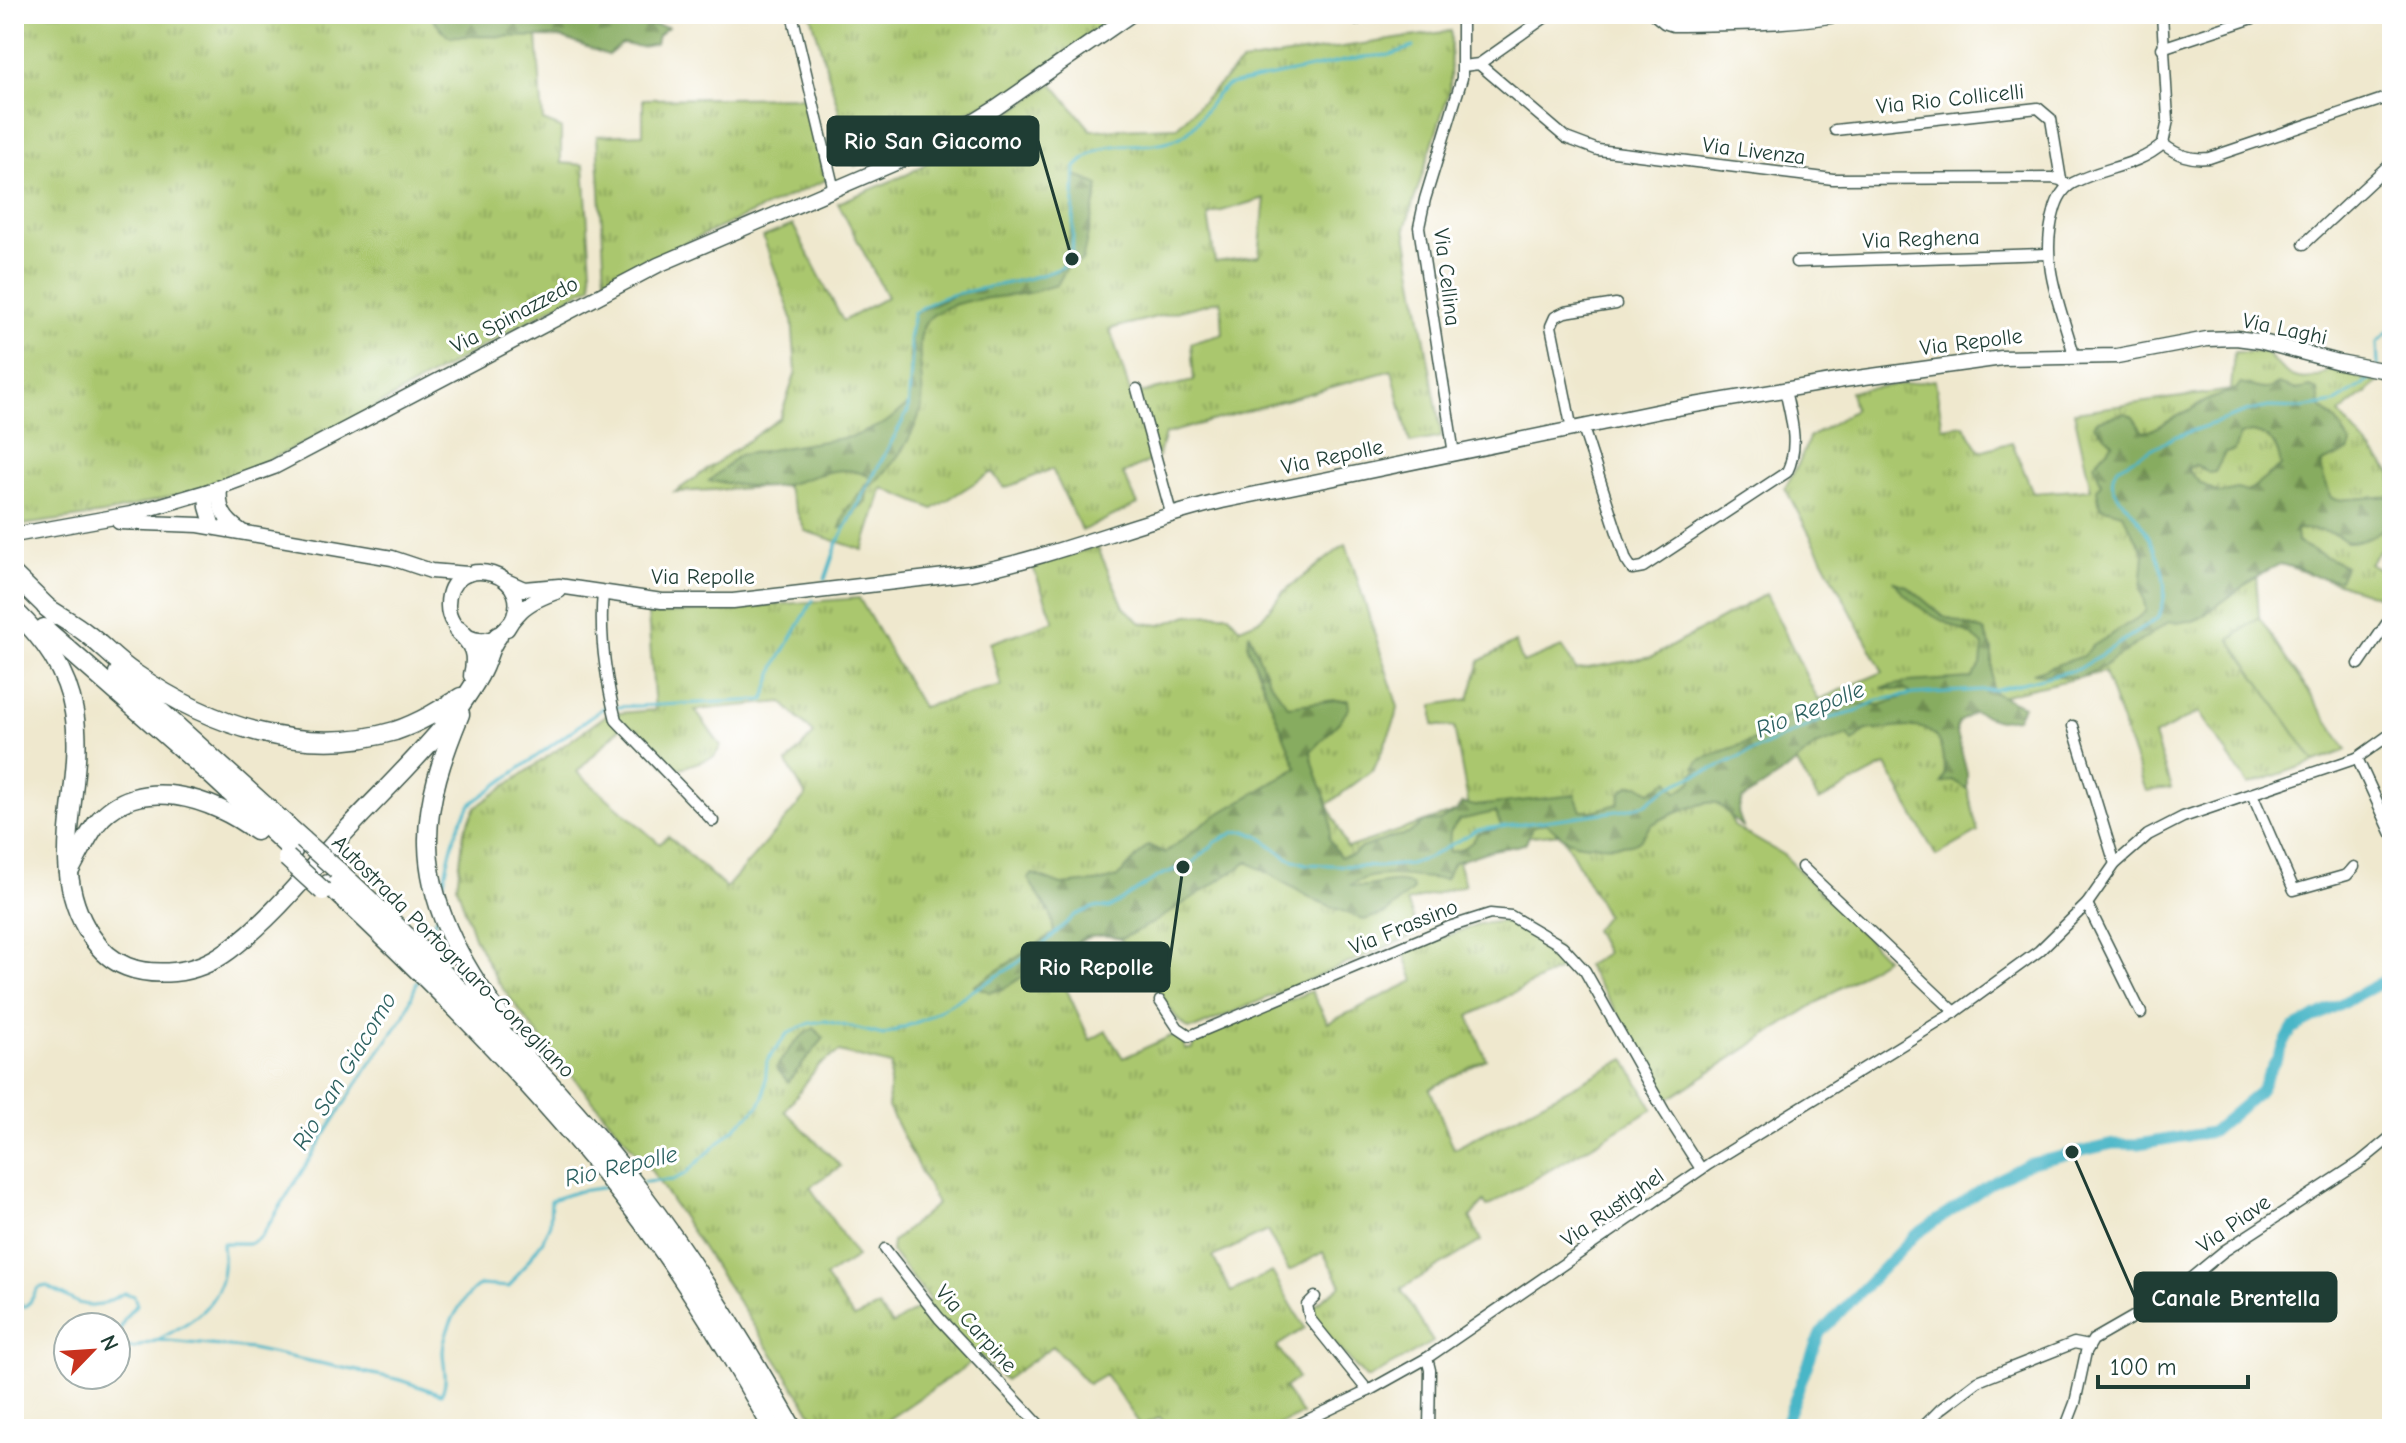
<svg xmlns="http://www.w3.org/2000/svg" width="2406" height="1443" font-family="'Comic Neue',sans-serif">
  <defs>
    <pattern id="grass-tufts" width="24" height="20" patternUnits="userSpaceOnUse" patternTransform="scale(2)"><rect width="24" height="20" fill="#aac76e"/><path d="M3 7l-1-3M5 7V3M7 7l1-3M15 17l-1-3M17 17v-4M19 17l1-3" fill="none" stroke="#8aa35b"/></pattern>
    <pattern id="forest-firs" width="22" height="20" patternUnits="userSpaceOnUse" patternTransform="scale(2)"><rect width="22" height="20" fill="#87ac61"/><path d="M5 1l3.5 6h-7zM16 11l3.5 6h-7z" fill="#6e8d51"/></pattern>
  </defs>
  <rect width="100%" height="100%" fill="#fff"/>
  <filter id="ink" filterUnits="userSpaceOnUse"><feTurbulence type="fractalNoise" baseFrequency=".0125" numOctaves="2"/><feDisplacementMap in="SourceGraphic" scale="16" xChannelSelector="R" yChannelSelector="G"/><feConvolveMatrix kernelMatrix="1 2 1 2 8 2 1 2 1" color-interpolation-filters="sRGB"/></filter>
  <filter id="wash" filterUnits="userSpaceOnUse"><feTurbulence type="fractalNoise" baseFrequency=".006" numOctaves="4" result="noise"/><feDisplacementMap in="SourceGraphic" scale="32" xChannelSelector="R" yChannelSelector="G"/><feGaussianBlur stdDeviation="1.8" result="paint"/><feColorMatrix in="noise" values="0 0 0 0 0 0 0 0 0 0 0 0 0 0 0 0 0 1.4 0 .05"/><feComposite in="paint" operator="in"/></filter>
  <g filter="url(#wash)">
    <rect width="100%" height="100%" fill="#efe8ce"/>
    <g fill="url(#grass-tufts)" stroke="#648251" stroke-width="2" fill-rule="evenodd">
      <polygon points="14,14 620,14 617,39 537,37 543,121 561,128 561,163 584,165 592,285 343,425 216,485 103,514 14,526"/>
      <polygon points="811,14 1122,14 1026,84 855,166"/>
      <path d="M1451,31L1450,89L1405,228L1442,437L1410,443L1392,370L1165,434L1158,457L1123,474L1138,504L1082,531L1052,469L1005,488L992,472L933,509L883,488L863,550L805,531L786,486L675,492L780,418L796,372L792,318L763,237L793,225L843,321L887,297L838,203L908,174L1012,112L1052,83L1091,130L1177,127L1242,62ZM1265,198L1259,256L1215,262L1208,215ZM1221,300L1223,334L1191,343L1194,381L1131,395L1110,329Z"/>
      <polygon points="806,97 826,180 605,279 597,136 643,134 643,99"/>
      <path d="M2234,352H2265C2286,375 2300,389 2330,370L2378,383L2339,414L2392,474V537L2369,563L2392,577V601L2266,559L2256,573L2259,617L2230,640L2315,762L2248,785L2199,712L2154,736L2171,788L2146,791L2104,672L2012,693L1950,717L1978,832L1936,856L1886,765L1819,801L1795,760L1722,793L1734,826L1785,856L1886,958L1667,1100L1611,1003L1586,966L1606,953L1594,930L1606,915L1561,833L1504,839L1458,862L1465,885L1407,902L1419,933L1196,1028L1189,1029L1179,1021L1120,939C1094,928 1074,944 1052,958L1090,1040L1106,1031L1123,1058L1173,1035L1182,1037L1185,1049H1193L1195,1041L1202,1037L1311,991L1328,1023L1414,981L1404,952L1478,924L1507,921L1557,947L1568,965L1469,1016L1486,1059L1430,1089L1454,1149L1625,1059L1653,1109L1487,1207L1484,1202L1470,1217L1481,1241L1401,1289L1433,1342L1367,1379L1320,1328L1311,1313L1314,1306L1341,1285L1323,1252L1289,1271L1267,1231L1213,1257L1231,1292L1272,1272L1305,1328L1277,1346L1298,1378L1284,1388L1302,1414L1271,1429H1168L1160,1417L1141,1426L1105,1374L1088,1384L1053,1346L1005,1380L981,1356L874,1429H822L651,1170L538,1035L498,982L474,937L457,886L464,831L476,807L608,714L655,710L648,615L859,598L922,707L1001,686L990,643L1054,621L1033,567L1097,546L1124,607L1141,623L1161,625L1189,615L1228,614L1240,628L1261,619L1283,592L1346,544L1398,707L1396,718L1374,769L1328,804L1347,848L1469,807L1454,727L1433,725V705L1469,699L1480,661L1515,642L1523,663L1562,647L1576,670L1652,657L1766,594L1818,700L1883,672L1785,488L1800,461L1809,438L1854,410L1850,391L1935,380L1943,428L1964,425L1980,451L2012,442L2033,493L2091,489L2074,412L2231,390ZM782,702L814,734L787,763L806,796L726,888L668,836L660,844L577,772L625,723L667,768L678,769L714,757L721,746L695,710ZM839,1052L891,1065L888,1107L937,1204L892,1242L891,1251L930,1300L892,1325L878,1307L854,1318L825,1277L857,1257L810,1187L841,1166L785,1111L818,1066Z"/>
    </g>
    <g fill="url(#forest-firs)" stroke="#53744a" stroke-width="2" fill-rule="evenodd">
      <polygon points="428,14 629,14 631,22 668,27 658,35 656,44 642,47 622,44 608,55 560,37 448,36"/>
      <path d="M1075,175L1099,185L1082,261L1067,267L1057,285C1047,287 1037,291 1028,293C996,299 961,296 933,315C907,332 928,384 921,409C912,441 892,468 867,489L866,502L857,509L847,526L840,528L847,509L872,478C836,458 809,483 773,487C752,489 730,483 709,481L739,455L855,436L885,423L908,405C913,374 906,343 914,313L958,294L1061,270L1073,223Z"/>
      <path d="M2240,384C2255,386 2265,394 2278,384L2297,390L2309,387L2318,390L2320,406L2336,421L2351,444L2348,452L2322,463C2320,477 2328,483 2330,497L2336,500L2392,496V523C2377,534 2365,542 2346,542C2334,530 2313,530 2296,529L2297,542L2345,566L2339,580L2317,577L2301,569L2280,564L2262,573L2200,618L2193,621L2169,622L2099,669L2078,678L2033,673L2083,656L2093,646L2142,615L2146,610L2141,590L2144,553L2122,513L2100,507L2097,490L2101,483L2094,464L2113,443L2094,425L2098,420L2126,413L2133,417L2143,432L2152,430L2210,399L2236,389ZM2251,432C2272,435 2278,446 2281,466L2247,492L2237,489L2219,493L2200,483L2187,469L2195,465L2209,473L2215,472L2225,453L2234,451L2240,435Z"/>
      <path d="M1895,582L1907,586L1944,617L1984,631L1992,649V689L1996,694L2023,706L2017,718L1998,720L1974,712L1959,722L1956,729L1967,773V789L1952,780L1942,783C1947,773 1944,764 1942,752C1933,712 1893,732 1866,730L1853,742L1848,735L1815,746L1786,771L1742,800L1738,812L1743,827C1733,821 1726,808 1716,803C1707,799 1662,818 1653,824C1645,830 1643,842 1631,844C1621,846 1587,846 1576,843C1563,840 1556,830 1546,823L1532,827L1526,843C1515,848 1504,847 1493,850C1480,853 1468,859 1454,862L1445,879C1415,879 1377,867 1351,885C1371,891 1393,875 1411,885L1413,890L1386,913L1364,920L1313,899L1248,862L1153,923L1121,939L1110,935L1085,937L1003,989L990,992L974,986L1054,933L1051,915L1028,879L1033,874L1061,885L1104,881L1118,877L1148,845L1165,853L1205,822L1297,768L1248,647L1249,633L1268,679L1288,706L1335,700H1348L1349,708L1340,721L1311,751C1314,782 1337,806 1329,838L1340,857L1353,855L1361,848L1393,837L1408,834L1424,822L1439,821L1456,811L1462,803L1475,806L1575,795L1581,811H1593L1618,804L1621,792L1630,785H1639L1650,792L1669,780L1677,792L1692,782L1693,774L1700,769L1695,767L1699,760L1754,740L1795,710L1847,703L1881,705L1911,694L1908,691L1882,688L1908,682L1971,678L1981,665L1983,645C1971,633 1960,630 1945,622C1928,614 1904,598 1895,582ZM1495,812L1502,827L1477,834C1473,845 1460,851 1449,852L1450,832L1459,820Z"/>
      <path d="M814,1028L824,1038L788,1082L776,1068C787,1051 796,1038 814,1028Z"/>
    </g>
    <polygon fill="#aac76e" stroke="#648251" stroke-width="2" points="2259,617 2347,750 2315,762 2230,640"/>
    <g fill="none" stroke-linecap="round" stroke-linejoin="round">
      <g stroke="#4ab6c7" stroke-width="3">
        <polyline points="2378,366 2377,343 2392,328"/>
        <path d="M825,579L837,544L908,411L912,354L909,339L914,313C924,306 937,299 948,296C972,288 1061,278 1072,259L1075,168C1111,131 1133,153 1173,140C1201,132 1208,94 1230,85L1363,57L1389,55L1413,47"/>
        <polyline points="616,707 764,700 776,665 813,600"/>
        <path d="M442,890C449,860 452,831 471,804L603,708H608"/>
        <polyline points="427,948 436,917"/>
        <path d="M643,1182L673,1180L685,1174L760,1105L764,1096L767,1061L787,1034L810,1023L826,1021L883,1035L925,1019L1009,969L1045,943L1075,915L1095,907L1109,908L1159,876L1194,862L1216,842L1235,832L1246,831L1260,837L1288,858L1306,864L1377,867L1409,864L1426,859L1477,830L1625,810L1646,804L1667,788L1690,777L1713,769L1819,721L1855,712L1878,700L1915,694L1997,689L2079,669L2157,619C2177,584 2153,538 2131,510C2124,502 2115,495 2113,485C2111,478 2114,472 2117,467L2174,437L2249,411L2269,407L2302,408L2334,403L2375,377L2376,373"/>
        <path d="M14,1256L18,1262L17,1294L21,1305L24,1307L30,1302L38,1288L47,1286L78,1303L92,1306L101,1305L124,1293L134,1296L137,1305C124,1316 117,1329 120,1346L134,1348L158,1340L251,1349L397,1379L441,1394C449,1381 443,1366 443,1351C444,1329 462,1297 480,1285L509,1287L543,1240L550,1223L551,1200L579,1191L608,1187"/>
        <path d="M159,1339C190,1323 220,1306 223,1268C224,1259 222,1251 222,1243H251L261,1237L361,1077L405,1015L417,982"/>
      </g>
      <polyline stroke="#4ab6c7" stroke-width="11" points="1783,1429 1820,1333 1914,1236 1990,1184 2027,1164 2113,1144 2138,1144 2212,1132 2259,1092 2292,1029 2392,977"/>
    </g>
  </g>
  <g filter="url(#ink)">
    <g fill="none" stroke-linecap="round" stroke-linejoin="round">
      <defs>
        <g id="street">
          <polyline points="792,14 834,190"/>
          <polyline points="1352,14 1356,20"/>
          <path d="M1653,14L1664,23L1673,26C1733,25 1794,26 1854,14"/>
          <polyline points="2162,48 2265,14"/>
          <polyline points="1479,64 1550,14"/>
          <polyline points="1463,66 1479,64 1566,138 1598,150 1833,179 2052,178 2061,180 2068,186"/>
          <polyline points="1835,130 2038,108 2051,119 2061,180"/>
          <path d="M2163,144C2177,155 2190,160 2209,158L2392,96"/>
          <polyline points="2304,244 2392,162"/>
          <polyline points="1796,262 2047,254"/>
          <path d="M2074,355C2061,307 2039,263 2054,212C2057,200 2062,189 2073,183C2103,167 2137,167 2163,144L2168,120L2162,14"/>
          <polyline points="1137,389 1171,513"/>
          <path d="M1583,428L1626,560L1632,569L1643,567L1787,472C1800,445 1791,418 1785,390"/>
          <polyline points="1572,430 1551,326 1555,317 1565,312 1616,304"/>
          <polyline points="1454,454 1419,227 1425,199 1462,78 1462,14"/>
          <path d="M603,593C599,634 606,680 616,720L713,821"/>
          <polyline points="2359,664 2392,616"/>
          <polyline points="2073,726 2115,864"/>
          <polyline points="2357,758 2392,834"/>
          <polyline points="2252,794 2294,890 2347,875 2354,867"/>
          <polyline points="1802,867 1955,1012"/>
          <polyline points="2087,904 2141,1013"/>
          <polyline points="1160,1001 1178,1028 1190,1036 1449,927 1490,914 1511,916 1562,946 1585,971 1664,1111 1701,1169"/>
          <polyline points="885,1249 939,1318 1043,1429"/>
          <polyline points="1315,1297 1307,1305 1310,1319 1368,1391"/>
          <polyline points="1427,1358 1430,1370 1429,1429"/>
          <polyline points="1289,1429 1368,1391 1427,1358 1709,1164 1955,1012 2039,951 2087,904 2115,864 2148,835 2183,817 2357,758 2392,733"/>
          <polyline points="1921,1429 1941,1409 1978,1381 2074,1343 2089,1346"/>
          <polyline points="2065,1429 2075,1403 2086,1352 2093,1340 2168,1297 2224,1251 2359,1163 2392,1136"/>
        </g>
        <g id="secondary">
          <path d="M220,488C218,509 224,519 241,531"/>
          <polyline points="206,492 207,507 213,527"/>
          <polyline points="119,522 199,525 392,558 431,571 468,574"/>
          <polyline points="14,535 131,514 206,492 274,467 658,265 900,161 949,137 996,108 1132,14"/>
          <path d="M506,581L524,589L559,586L662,601H733L971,573C1057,556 1138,521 1222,501L1665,410L1843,380L2002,358L2117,356L2207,339L2236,338L2259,341L2339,362L2392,372"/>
          <path d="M507,629C547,572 447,547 448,606C448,618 456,630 466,636C495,650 505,627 521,611C531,601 547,595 559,591"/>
        </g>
        <g id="highway">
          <polyline points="14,575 55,615"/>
          <path d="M46,607C59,616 74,623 87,634C103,646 117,662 134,673C210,726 304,758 395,731C419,723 440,710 461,697"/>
          <path d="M14,610C44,639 67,670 74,712C87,787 43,865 91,936C111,967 139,975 174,972C194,970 213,962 229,950C273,918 307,873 343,834C380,794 421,756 454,714C464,700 476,684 483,668C488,657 490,644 498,636"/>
          <polyline points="44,628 210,774 293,851"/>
          <path d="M458,630C474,644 478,654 473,675"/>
          <polyline points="118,673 303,840"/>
          <path d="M460,714C443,755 427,800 428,844C429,909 465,971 504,1021"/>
          <path d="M337,870C378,907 417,946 455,985C521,1051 586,1119 642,1194C698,1268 747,1348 793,1429"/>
          <path d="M69,872C78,856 86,838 97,823C138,772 215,799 256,831"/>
          <path d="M328,884C438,987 544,1094 636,1213C687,1281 731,1355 773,1429"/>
        </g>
      </defs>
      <use href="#street" stroke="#3e574b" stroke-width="13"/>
      <use href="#secondary" stroke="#3e574b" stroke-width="17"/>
      <use href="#highway" stroke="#3e574b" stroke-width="21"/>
      <use href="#street" stroke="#fff" stroke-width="10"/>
      <use href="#secondary" stroke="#fff" stroke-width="14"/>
      <use href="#highway" stroke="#fff" stroke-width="18"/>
      <defs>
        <g id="highway-bridge">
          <polyline points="303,840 337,870"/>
          <polyline points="287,858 323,891"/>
        </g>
      </defs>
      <use href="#highway-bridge" stroke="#3e574b" stroke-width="21" stroke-linecap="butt"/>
      <use href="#highway-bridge" stroke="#fff" stroke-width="18"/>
    </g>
  </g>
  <g text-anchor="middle" stroke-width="6" stroke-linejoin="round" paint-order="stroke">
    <g font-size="22" fill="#1f3d34" stroke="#fff">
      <text transform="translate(1950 98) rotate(-6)" y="8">Via Rio Collicelli</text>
      <text transform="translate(1754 150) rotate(7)" y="8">Via Livenza</text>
      <text transform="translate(1921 238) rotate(-2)" y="8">Via Reghena</text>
      <text transform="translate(1448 277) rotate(83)" y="8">Via Cellina</text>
      <text transform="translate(514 314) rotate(-28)" y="8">Via Spinazzedo</text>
      <text transform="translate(2285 328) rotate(12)" y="8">Via Laghi</text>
      <text transform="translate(1971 341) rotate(-7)" y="8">Via Repolle</text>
      <text transform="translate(1332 456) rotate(-12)" y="8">Via Repolle</text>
      <text x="703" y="584">Via Repolle</text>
      <text transform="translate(1403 926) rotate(-22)" y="8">Via Frassino</text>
      <text transform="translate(454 956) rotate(45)" y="8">Autostrada Portogruaro-Conegliano</text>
      <text transform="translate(1612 1207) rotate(-35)" y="8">Via Rustighel</text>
      <text transform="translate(2233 1223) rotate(-35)" y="8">Via Piave</text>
      <text transform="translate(977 1328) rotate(48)" y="8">Via Carpine</text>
    </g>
    <g font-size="24" font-style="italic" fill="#2c6160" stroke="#fff">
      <text transform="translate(1810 709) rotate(-22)" y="8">Rio Repolle</text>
      <text transform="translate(344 1071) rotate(-59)" y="8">Rio San Giacomo</text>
      <text transform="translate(621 1166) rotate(-13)" y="8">Rio Repolle</text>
    </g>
  </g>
  <path fill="none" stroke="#1f3d34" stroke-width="3" d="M1072 259L1038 141M1183 867L1169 967M2072 1152L2135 1297"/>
  <g fill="#1f3d34" stroke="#fff" stroke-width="3">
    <circle cx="1072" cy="259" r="8"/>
    <circle cx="1183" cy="867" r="8"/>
    <circle cx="2072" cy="1152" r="8"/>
  </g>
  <g fill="#1f3d34" stroke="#1f3d34" stroke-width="3">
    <rect x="828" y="117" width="210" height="48" rx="8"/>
    <rect x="1022" y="943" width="147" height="48" rx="8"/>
    <rect x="2135" y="1273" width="201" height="48" rx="8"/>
  </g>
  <g font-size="24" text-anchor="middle" font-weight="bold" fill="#fff">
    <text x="933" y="149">Rio San Giacomo</text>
    <text x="1096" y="975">Rio Repolle</text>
    <text x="2236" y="1306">Canale Brentella</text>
  </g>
  <rect width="2406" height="1443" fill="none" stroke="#fff" stroke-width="48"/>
  <g transform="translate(92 1351) rotate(65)"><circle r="38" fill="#ffffff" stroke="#a5b1ae" stroke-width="2"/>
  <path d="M0-6L14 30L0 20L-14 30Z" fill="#c8321e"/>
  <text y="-12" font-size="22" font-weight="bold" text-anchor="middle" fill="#1f3d34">N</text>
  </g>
  <path d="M2098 1375v12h150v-12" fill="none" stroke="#1f3d34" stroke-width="4"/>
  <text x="2110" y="1375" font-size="24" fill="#1f3d34" stroke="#ffffff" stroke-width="6" paint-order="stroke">100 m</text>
</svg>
